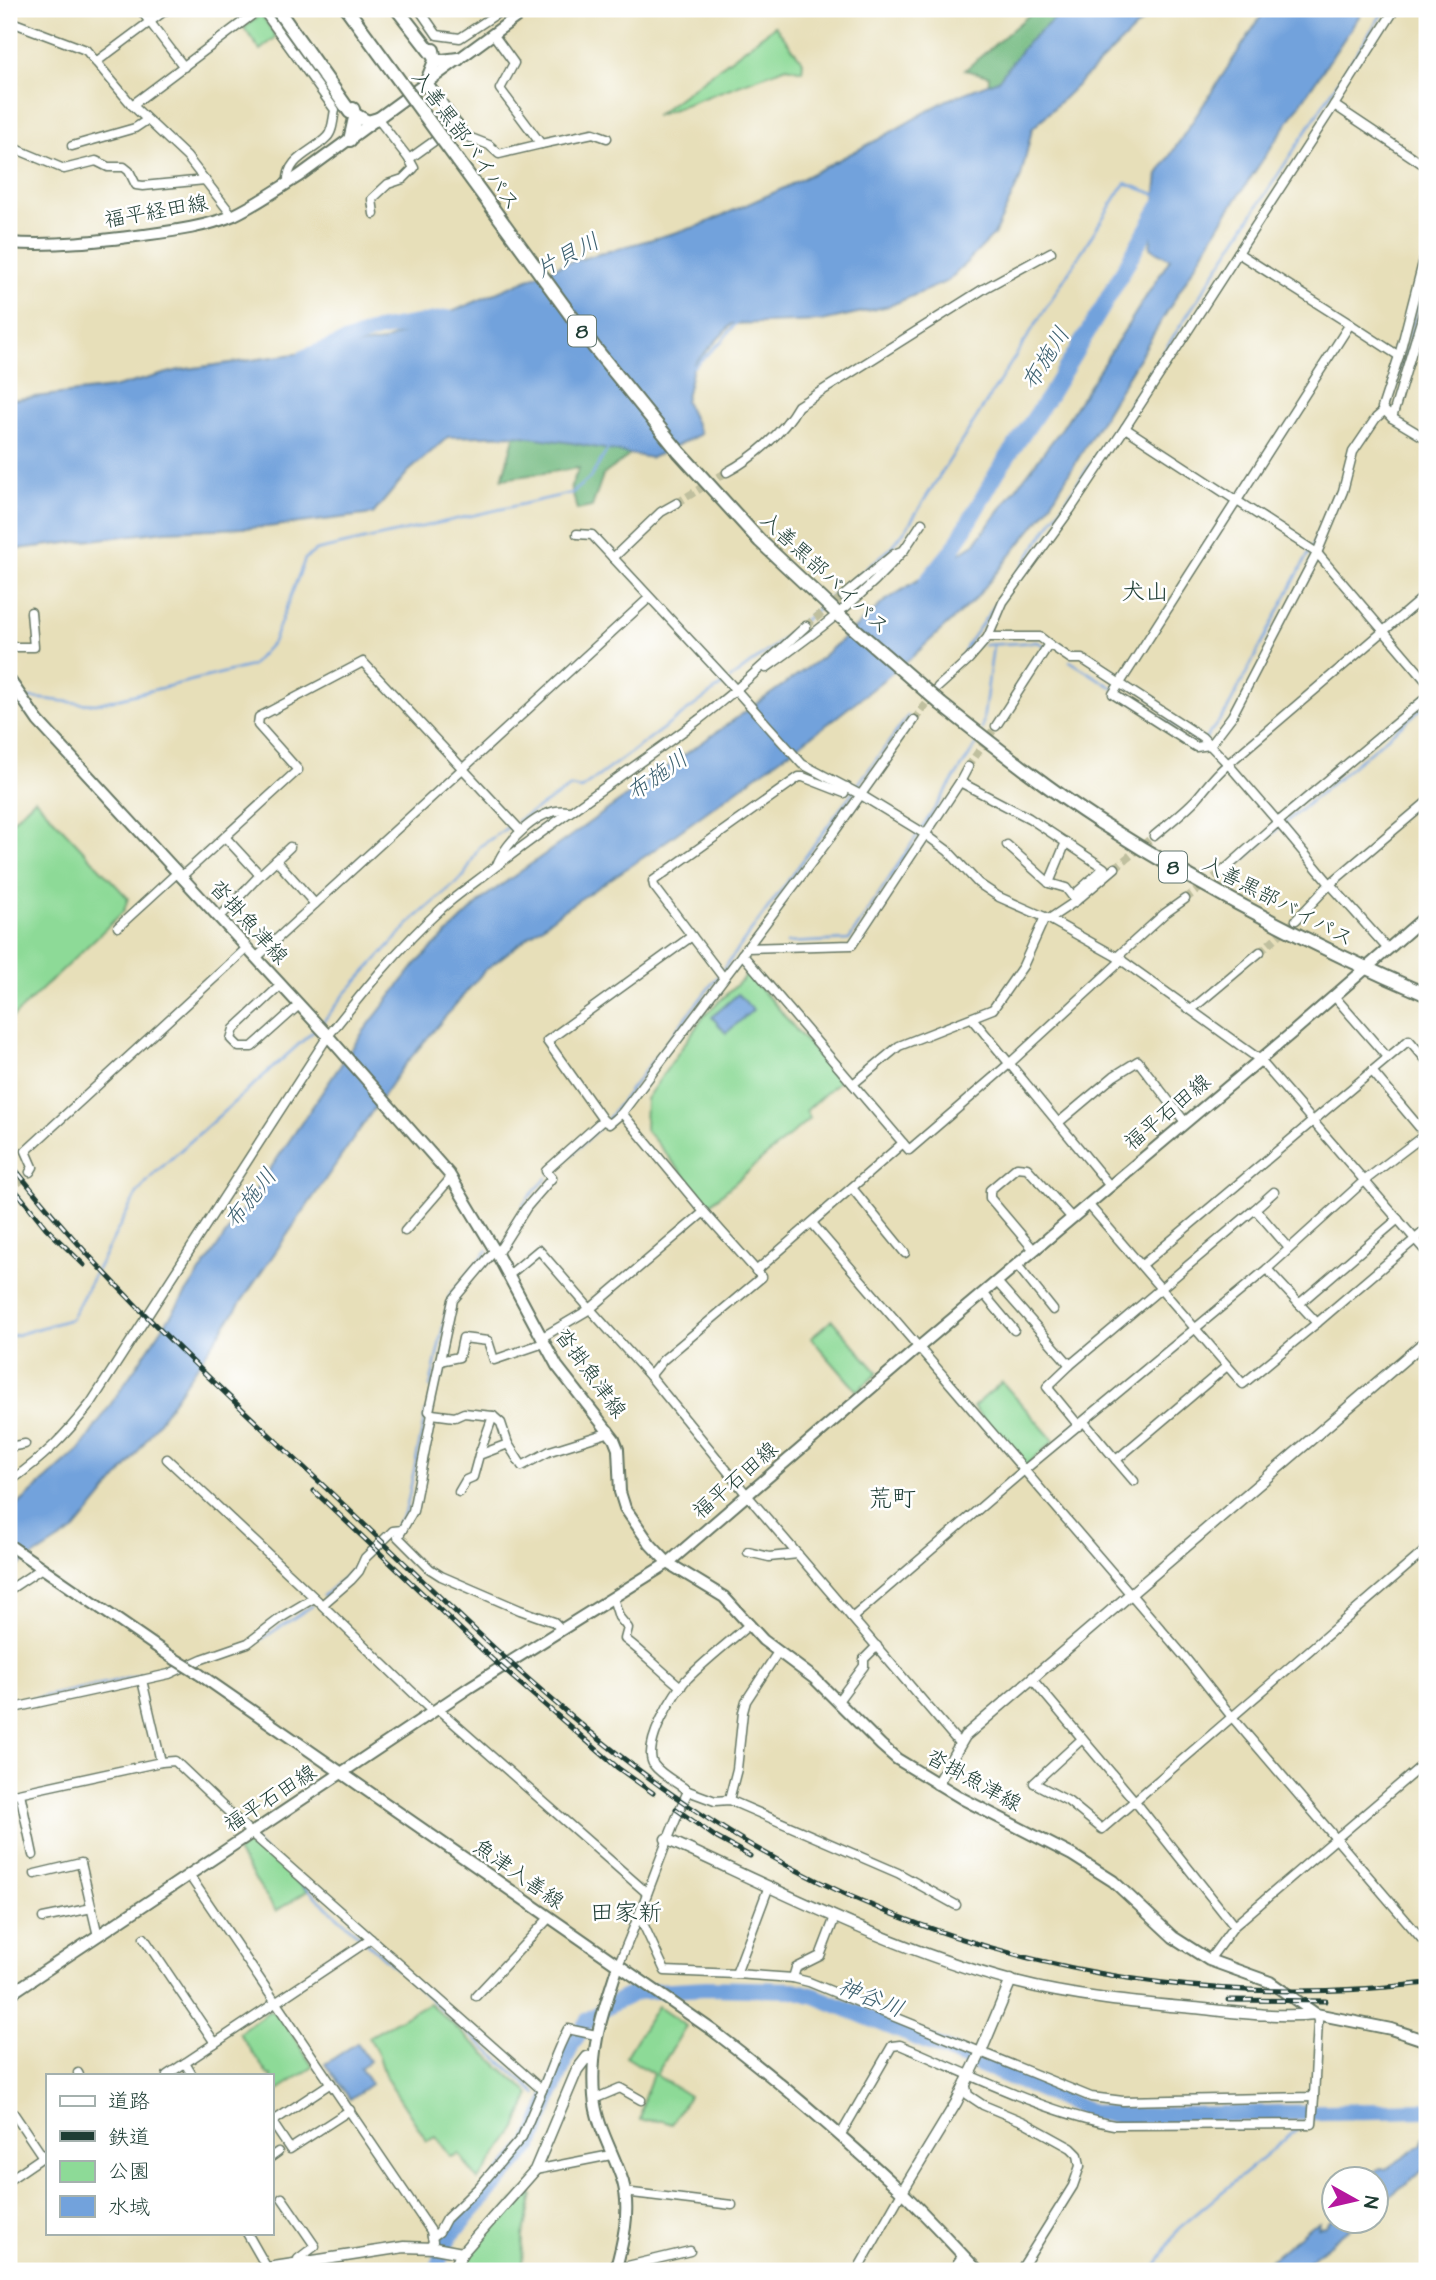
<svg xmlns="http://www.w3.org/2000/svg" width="1436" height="2280" font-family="'Architects Daughter','Klee One',sans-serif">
  <rect width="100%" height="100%" fill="#fff"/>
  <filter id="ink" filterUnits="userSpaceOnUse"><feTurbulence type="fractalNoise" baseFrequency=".0143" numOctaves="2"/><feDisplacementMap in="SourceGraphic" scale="14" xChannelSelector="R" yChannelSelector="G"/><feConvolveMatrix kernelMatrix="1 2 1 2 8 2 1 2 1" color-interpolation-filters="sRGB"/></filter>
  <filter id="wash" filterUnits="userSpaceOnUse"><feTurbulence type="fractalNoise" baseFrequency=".00686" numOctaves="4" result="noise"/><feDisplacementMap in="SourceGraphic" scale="28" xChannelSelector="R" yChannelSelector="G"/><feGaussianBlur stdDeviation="1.57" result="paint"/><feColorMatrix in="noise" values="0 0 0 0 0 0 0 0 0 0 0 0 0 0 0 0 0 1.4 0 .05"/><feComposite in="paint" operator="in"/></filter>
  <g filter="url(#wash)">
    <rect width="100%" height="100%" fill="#e7dfb9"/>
    <g fill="#8dda97" stroke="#568c66" stroke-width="2">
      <polygon points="261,14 276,37 260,50 244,28"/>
      <polygon points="775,26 803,62 802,71 787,67 655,116"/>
      <polygon points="35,799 128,898 124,911 9,1021 9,824"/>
      <polygon points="747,975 772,1001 839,1081 806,1111 810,1118 709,1205 645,1129 646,1099 704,1016"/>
      <polygon points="832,1320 878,1373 857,1391 811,1338"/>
      <polygon points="1002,1382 1054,1441 1024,1467 973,1407"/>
      <polygon points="252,1841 307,1891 276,1911 237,1852"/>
      <polygon points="429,2003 530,2094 516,2128 478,2180 459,2154 451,2157 436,2137 427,2141 386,2078 379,2056 369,2037"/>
      <polygon points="657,2006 686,2026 656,2075 689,2096 672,2124 663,2121 640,2120 644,2098 653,2074 626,2057"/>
      <polygon points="269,2011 278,2012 313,2067 278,2090 271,2080 271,2075 268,2075 239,2033"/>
      <path d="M524,2190L533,2195L523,2236L522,2271H463C470,2239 503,2214 524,2190Z"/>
    </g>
    <g fill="#72ba80" stroke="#487c5a" stroke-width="2">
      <polygon points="1036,9 1121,9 988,101 989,76 965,70"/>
      <polygon points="519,421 652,434 626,458 603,475 592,507 577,510 571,486 579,468 502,479"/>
    </g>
    <g fill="#72a2dc" stroke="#487088" stroke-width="2">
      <polygon points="1065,9 1155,9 1032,129 1021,177 994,235 948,281 889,306 822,321 732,324 694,364 685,401 701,434 651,458 572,443 516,435 448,437 408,472 373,514 267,527 165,531 9,550 9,400 112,388 179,370 382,342 563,264 699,226 784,188 877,140 947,100 998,80 1028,42"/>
      <polygon points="1266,9 1364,9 1225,216 1047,510 976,598 912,657 829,723 647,855 562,911 484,971 402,1068 131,1462 75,1530 9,1572 9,1513 81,1448 363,1032 416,964 486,896 821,658 885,601 974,544 1062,428 1170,259 1150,248 1158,174"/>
      <polygon points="738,994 753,1010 726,1033 712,1017"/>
      <polygon points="357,2043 369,2061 360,2068 371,2084 350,2099 325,2064"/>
      <polygon points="1427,2134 1427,2167 1377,2206 1376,2178 1370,2176 1381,2168 1386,2169 1422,2145 1423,2138"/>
      <polygon points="1334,2217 1334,2220 1358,2221 1296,2271 1257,2271 1312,2225 1319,2222 1318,2227 1325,2226"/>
    </g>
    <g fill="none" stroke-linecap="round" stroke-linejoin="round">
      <g stroke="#72a2dc" stroke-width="2.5">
        <polyline points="693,367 721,342 737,322"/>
        <polyline points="1386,405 1390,402 1408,344 1427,268"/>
        <polyline points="828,600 891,548 906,529 1125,183 1157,195"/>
        <polyline points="967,645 978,645"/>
        <polyline points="984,645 1038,642 1046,647"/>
        <polyline points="962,656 967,645 1023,565 1115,427 1385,9"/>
        <polyline points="1070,661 1201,743"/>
        <polyline points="730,679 777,644 823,604"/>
        <polyline points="9,698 19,699"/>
        <path d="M26,698C50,698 72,704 96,704L251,666L273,642L305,559L315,551L572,493L591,477L608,449"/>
        <polyline points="982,729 993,646"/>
        <polyline points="1205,739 1226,712 1333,506"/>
        <polyline points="517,821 571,787 581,789 725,683"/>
        <polyline points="1228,874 1274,832 1427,704"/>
        <polyline points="787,943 849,940 980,739"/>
        <polyline points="722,971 908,716"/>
        <polyline points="322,1023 345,994 414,919 464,876 479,847 511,825"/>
        <polyline points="607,1120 718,976"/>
        <polyline points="551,1174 602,1125"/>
        <polyline points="522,1208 527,1199 547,1178"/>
        <polyline points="9,1337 71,1319 137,1193 154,1174 317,1028"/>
        <polyline points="430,1387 450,1295 488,1250"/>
        <polyline points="395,1528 406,1510 426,1411"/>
        <polyline points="323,1596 356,1567"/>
        <polyline points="213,1659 242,1652 312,1606"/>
        <polyline points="9,1704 166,1670"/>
        <polyline points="252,1840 537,2094"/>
        <polyline points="1153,2271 1178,2229 1301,2126"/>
      </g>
      <g stroke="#72a2dc" stroke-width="16">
        <polyline points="305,357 377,330 448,318"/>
        <polyline points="926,582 953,549 998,471 1049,396 1101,310 1163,200"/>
        <polyline points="438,2271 440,2259 450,2236 531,2145 572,2044 588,2020 612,2004 637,1992 706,1988 794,1990 815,1996 920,2039 1092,2112 1126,2116 1427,2110"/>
      </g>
    </g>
  </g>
  <g filter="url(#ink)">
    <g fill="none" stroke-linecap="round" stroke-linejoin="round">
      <g stroke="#bfbf9e" stroke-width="8" stroke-dasharray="8 4" stroke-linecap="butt">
        <polyline points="677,503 727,472"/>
        <polyline points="806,626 843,596"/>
        <polyline points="914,720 935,693"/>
        <polyline points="968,767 996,726"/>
        <polyline points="1115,868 1154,836"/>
        <polyline points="1185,899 1222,872"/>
        <polyline points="1260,952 1296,920"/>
        <polyline points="9,1191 30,1172"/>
      </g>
      <defs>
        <g id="minor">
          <polyline points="140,9 184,67"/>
          <path d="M262,9L335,110C333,119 333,131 327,137C312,153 286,158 288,183"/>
          <polyline points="419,9 437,35 460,38 504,9"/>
          <polyline points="1395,9 1334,105 1427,167"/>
          <polyline points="9,21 86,50 132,105 187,157 232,215"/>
          <polyline points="493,34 514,63 500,89 541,144 593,133 607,138"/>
          <polyline points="96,62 167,9"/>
          <polyline points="427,81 466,136 489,145 499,154 541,144"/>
          <polyline points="132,105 260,9"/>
          <polyline points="1334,105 1238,253 1350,324"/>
          <polyline points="378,119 409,159 458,124"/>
          <polyline points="9,146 64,169 96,161 108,167 124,167 129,171 136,185 143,186 205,180"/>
          <polyline points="72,146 135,128 147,120"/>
          <polyline points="374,214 372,199 388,184 403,179 414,168 409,159"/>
          <polyline points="1427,247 1399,356 1382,408 1392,418 1427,439"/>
          <polyline points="1384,411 1376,418 1353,452 1343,491 1317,553 1232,716 1210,745 1196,747 1113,694 1350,324 1399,356"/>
          <polyline points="1392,418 1427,301"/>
          <polyline points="1125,428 1238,253"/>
          <path d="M727,472C753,458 783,433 798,406L985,288L1051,252"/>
          <polyline points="577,534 592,535 736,690 738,688"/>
          <polyline points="613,558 661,512 677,503"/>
          <polyline points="843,596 894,554 904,550 922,523"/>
          <polyline points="988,637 1040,637 1049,644"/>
          <polyline points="9,647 34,647 31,612"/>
          <path d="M766,668C816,633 864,596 904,550"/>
          <polyline points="938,687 969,659 988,637 1003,602 1070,510 1125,428 1317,553 1427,682"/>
          <polyline points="736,690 802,764 861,795 925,834 948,851 978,883 999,897 1049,919 1117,957 1259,1059 1427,1253"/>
          <polyline points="996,726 1049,644 1071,659 1082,659 1202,737 1228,764 1427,594"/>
          <polyline points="960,782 968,767"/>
          <path d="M1154,836C1168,824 1184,812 1197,798C1208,785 1215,775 1228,764L1278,822L1427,697"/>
          <polyline points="225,837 260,875 290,847"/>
          <polyline points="1007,845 1049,883 1066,888 1076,901"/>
          <polyline points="276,860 315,904"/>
          <path d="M497,865C506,841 541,806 568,811"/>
          <polyline points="1222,872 1278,822 1330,884 1427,802"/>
          <polyline points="182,876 298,770 258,725 259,717 363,662 520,830"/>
          <polyline points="1049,883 1066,842"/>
          <polyline points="219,918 260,875"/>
          <polyline points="1049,919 1076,901 1115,868"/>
          <polyline points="1296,920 1330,884 1388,949"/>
          <polyline points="118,927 178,872"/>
          <polyline points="746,948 852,945 960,782 1029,818 1104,868 1073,896"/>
          <polyline points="742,954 903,1143"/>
          <polyline points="1117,957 1164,914 1185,899"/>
          <polyline points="256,958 649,598"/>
          <polyline points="723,977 654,886 653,881 799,777 803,777 844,793 847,787"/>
          <polyline points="281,985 234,1029 231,1039 239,1047 252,1047 299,1005"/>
          <polyline points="1334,996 1387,1057"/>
          <polyline points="1192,1009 1260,952"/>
          <polyline points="972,1018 1110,1186"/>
          <polyline points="1372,1071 1425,1134 1427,1132"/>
          <polyline points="853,1084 899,1046 993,1009 1023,966 1045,917"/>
          <polyline points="603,1120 547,1041 692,936"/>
          <polyline points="1058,1123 1114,1076 1138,1061 1185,1122"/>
          <polyline points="30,1172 33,1167 26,1151 247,948"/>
          <polyline points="852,1188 905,1253"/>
          <polyline points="1088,1204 1243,1384 1317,1323 1267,1269"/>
          <polyline points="1255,1209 1274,1192"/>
          <polyline points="704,1212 622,1113 830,838 914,720"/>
          <polyline points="812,1223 1183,1655 1232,1717 1427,1945"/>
          <polyline points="405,1231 451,1178"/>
          <polyline points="1034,1250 990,1198 990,1190 1017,1167 1027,1168 1072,1218"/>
          <polyline points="497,1254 526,1208 552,1178 546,1171 603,1120 609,1124 622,1113"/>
          <polyline points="1017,1265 1053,1310"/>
          <polyline points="1142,1265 1409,1040 1427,1061"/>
          <polyline points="756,1271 903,1143 909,1150 1009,1064 1122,960"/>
          <polyline points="509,1275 539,1250 590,1309 704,1212 762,1277 663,1360 650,1376"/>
          <polyline points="997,1282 1070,1365"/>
          <polyline points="983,1293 1014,1330"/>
          <polyline points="1299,1304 1398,1219"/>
          <polyline points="1317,1323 1427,1229"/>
          <polyline points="541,1338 590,1309 650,1376 747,1495 959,1743"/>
          <polyline points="439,1361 459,1357 463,1338 488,1341 494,1360 544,1343"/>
          <polyline points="432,1414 429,1411 453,1300 495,1250"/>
          <polyline points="1084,1422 1116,1460 1227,1366"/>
          <polyline points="1079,1426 1047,1387 1070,1365 1255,1209 1289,1248"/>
          <polyline points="9,1447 25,1444"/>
          <polyline points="479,1455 493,1416"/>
          <polyline points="167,1459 318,1601"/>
          <polyline points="1116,1460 1134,1481"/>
          <path d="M9,1482C44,1457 64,1437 91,1403L328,1036C363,992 398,948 441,909C459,893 480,879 499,864C562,816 626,773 689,727C731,696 768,661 806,626"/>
          <polyline points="459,1492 466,1480 473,1477 479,1455 508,1444"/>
          <polyline points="402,1530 398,1537 430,1569 441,1576 520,1610 554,1622 562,1630"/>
          <polyline points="748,1552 769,1557 798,1554"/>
          <polyline points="9,1590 42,1568"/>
          <path d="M613,1598L619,1617L628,1628L625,1639C645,1654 661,1671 681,1687"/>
          <polyline points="852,1618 1023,1471 1267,1269 1364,1181 1427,1133"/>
          <polyline points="1032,1679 1134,1800 1234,1926"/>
          <polyline points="838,1701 864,1666 864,1659 877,1646"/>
          <polyline points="9,1709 142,1680"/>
          <polyline points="439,1710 647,1893"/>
          <polyline points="433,1712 322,1605 351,1580 359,1571 365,1558 393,1531 402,1530 413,1511 432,1414 455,1417 464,1413 493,1416 501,1423 508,1444 522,1466 550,1451 604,1434 609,1430"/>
          <polyline points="1082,1739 1034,1783 1068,1801 1102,1829 1427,1549"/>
          <polyline points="161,1762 142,1680 169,1674 202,1659 248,1643 282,1617 314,1598"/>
          <polyline points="688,1791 715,1801 729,1800 898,1873 956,1905"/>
          <polyline points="20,1793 33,1855"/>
          <path d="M9,1795L161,1762L175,1761L251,1833L542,2090C551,2069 557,2049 568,2029L596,2035"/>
          <polyline points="729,1800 737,1769 743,1712 746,1701 778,1652"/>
          <polyline points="35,1874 81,1863 98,1936"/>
          <polyline points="189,1875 431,2231 433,2242 430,2247"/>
          <polyline points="639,1915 665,1971 736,1974 769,1886"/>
          <polyline points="835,1917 820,1956 796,1968 793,1978 809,1982 1091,2097 1123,2101 1314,2097 1318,2021 1316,2014"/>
          <polyline points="43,1918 92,1908"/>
          <polyline points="144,1938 215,2043"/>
          <polyline points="1209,1960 1234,1926 1427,1761"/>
          <path d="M618,1965C644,1908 662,1848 688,1791C678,1783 661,1775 654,1765C641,1747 674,1691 688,1678C707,1659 729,1642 750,1624"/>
          <polyline points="736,1974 793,1978"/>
          <polyline points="476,1996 549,1918"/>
          <polyline points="185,2063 192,2075"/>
          <polyline points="78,2073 79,2075"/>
          <polyline points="167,2075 371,1939"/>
          <polyline points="331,2083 272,2122 290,2149 350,2110"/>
          <polyline points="965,2083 968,2095 983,2105 1024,2122 1071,2148 1078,2155 1080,2166 1073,2186 1020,2271"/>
          <polyline points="594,2099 620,2088 641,2100"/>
          <polyline points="14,2114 43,2157"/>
          <path d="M840,2136L892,2046L900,2045C965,2072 1045,2113 1114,2125L1312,2124L1314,2097"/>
          <polyline points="271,2157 278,2152"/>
          <polyline points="535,2170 611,2155"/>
          <polyline points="9,2180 47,2154"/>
          <polyline points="624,2192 732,2205"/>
          <polyline points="282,2198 315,2246 298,2259 298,2271"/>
          <polyline points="247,2233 267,2268"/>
          <polyline points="432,2237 439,2232 446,2219 478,2188 522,2137 542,2090"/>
          <polyline points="615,2269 690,2251"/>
          <polyline points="857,2271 902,2192"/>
          <polyline points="952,2271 963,2255"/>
        </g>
        <g id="tertiary">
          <polyline points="937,1784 965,1736 1427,1340"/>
          <path d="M666,1839C780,1891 893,1950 1015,1982C1073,1997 1135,2003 1194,2008C1234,2012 1276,2018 1316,2014"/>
          <polyline points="902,2192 956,2103 980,2054 1011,1980"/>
          <polyline points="248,2271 404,2247 435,2248 462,2253"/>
          <polyline points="453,2271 462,2253 535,2170 577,2070 587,2057 593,2056"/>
        </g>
        <g id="secondary">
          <path d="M9,243C55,246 99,241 144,235C174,231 206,227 234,215C257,204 278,189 299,176L527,9"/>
          <polyline points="9,679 38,721 328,1036 449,1174 497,1254 557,1366 614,1439 618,1449 620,1492 625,1508 650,1544 668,1563 724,1597 763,1640 815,1679 881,1745 897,1759 963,1799 1072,1855 1113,1881 1173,1937 1209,1960 1270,1982 1316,2014 1391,2029 1427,2041"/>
          <polyline points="9,1545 170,1656"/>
          <path d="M199,1674L712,2030C778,2080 840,2134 900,2190C927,2216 952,2244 978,2271"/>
          <polyline points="9,1995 470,1687 668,1563 919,1347 1293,1032 1427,915"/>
          <path d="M615,2271C623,2243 631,2211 623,2182C614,2153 596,2126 594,2096C590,2043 603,2014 618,1965"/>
        </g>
        <g id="trunk">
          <polyline points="277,9 350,112 368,122 378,119"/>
          <polyline points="397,9 436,59 442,61 458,59"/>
          <polyline points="427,81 435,61 433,50"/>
          <polyline points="350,140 355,118 353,109"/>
          <polyline points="458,161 594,347 679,452 760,541 841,617"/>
          <path d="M941,704C992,744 1044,786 1098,821C1201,887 1315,947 1427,995"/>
        </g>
      </defs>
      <use href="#minor" stroke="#657663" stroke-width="11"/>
      <use href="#tertiary" stroke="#657663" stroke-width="13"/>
      <use href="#secondary" stroke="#657663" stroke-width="14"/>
      <use href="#trunk" stroke="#657663" stroke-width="16"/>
      <use href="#minor" stroke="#fff" stroke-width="8"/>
      <use href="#tertiary" stroke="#fff" stroke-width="10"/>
      <use href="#secondary" stroke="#fff" stroke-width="10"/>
      <use href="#trunk" stroke="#fff" stroke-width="12"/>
      <defs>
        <g id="rail">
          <path d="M9,1161C108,1289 228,1395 345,1506C455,1611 563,1721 689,1806C905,1953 1169,2014 1427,1983"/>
          <polyline points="9,1182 46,1228 84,1265"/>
          <polyline points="314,1491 494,1661 618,1768 653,1793"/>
          <polyline points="676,1809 717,1838 750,1856"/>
          <polyline points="1228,2000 1326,2001"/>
        </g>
      </defs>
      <use href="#rail" stroke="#1f3d34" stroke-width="5"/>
      <use href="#rail" stroke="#fff" stroke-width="2.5" stroke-dasharray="8" stroke-linecap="butt"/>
      <defs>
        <polyline id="secondary-bridge" points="170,1656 199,1674"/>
        <g id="trunk-bridge">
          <polyline points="347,9 458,161"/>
          <polyline points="841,617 941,704"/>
        </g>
      </defs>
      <use href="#secondary-bridge" stroke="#657663" stroke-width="14" stroke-linecap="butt"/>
      <use href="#trunk-bridge" stroke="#657663" stroke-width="16" stroke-linecap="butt"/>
      <use href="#secondary-bridge" stroke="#fff" stroke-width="10"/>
      <use href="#trunk-bridge" stroke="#fff" stroke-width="12"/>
    </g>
  </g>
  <g text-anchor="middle" stroke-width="5" stroke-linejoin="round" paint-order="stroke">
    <g fill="#fff" stroke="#627771" stroke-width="2">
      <rect x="568" y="315.5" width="28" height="31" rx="5"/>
      <rect x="1159" y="851.5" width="28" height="31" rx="5"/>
    </g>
    <g font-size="19" font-weight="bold" fill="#1f3d34">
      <text x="582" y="338">8</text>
      <text x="1173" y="874">8</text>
    </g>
    <g font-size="21" fill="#1f3d34" stroke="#fff">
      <text transform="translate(466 140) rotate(54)" y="7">入善黒部バイパス</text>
      <text transform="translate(156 211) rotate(-10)" y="7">福平経田線</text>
      <text transform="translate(825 573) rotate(43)" y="7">入善黒部バイパス</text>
      <text transform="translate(1278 901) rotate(28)" y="7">入善黒部バイパス</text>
      <text transform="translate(249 922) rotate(48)" y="7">沓掛魚津線</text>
      <text transform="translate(1167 1112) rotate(-40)" y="7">福平石田線</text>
      <text transform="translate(591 1373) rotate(54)" y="7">沓掛魚津線</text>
      <text transform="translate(735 1480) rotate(-41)" y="7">福平石田線</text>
      <text transform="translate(974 1780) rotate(29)" y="7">沓掛魚津線</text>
      <text transform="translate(270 1798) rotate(-33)" y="7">福平石田線</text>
      <text transform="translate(519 1874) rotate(35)" y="7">魚津入善線</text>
    </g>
    <g font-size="23" font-style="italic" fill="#3c606f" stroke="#fff">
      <text transform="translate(567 255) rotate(-28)" y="8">片貝川</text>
      <text transform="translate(1045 358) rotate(-58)" y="8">布施川</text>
      <text transform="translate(657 775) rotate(-35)" y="8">布施川</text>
      <text transform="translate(250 1198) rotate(-52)" y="8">布施川</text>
      <text transform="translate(871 1997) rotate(22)" y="8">神谷川</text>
    </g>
    <g font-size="24" fill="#1f3d34" stroke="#fff">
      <text x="1145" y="599">犬山</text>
      <text x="892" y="1506">荒町</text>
      <text x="626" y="1920">田家新</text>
    </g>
  </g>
  <rect width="1436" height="2280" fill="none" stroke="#fff" stroke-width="35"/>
  <rect x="46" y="2074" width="228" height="161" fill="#ffffff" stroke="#a5b1ae" stroke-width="2"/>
  <rect x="60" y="2096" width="35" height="10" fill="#ffffff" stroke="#a5b1ae" stroke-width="2"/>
  <text x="108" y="2108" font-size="21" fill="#1f3d34">道路</text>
  <rect x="60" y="2131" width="35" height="10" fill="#1f3d34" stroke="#a5b1ae" stroke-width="2"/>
  <text x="108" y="2144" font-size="21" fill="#1f3d34">鉄道</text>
  <rect x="60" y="2161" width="35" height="21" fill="#8dda97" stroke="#a5b1ae" stroke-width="2"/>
  <text x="108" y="2178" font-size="21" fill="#1f3d34">公園</text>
  <rect x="60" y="2196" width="35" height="21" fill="#72a2dc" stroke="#a5b1ae" stroke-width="2"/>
  <text x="108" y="2214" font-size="21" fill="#1f3d34">水域</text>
  <g transform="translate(1355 2200) rotate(98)"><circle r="33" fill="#ffffff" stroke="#a5b1ae" stroke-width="2"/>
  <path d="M0-5L12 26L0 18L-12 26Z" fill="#b5179e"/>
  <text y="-10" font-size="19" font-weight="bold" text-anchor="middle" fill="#1f3d34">N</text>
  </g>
</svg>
